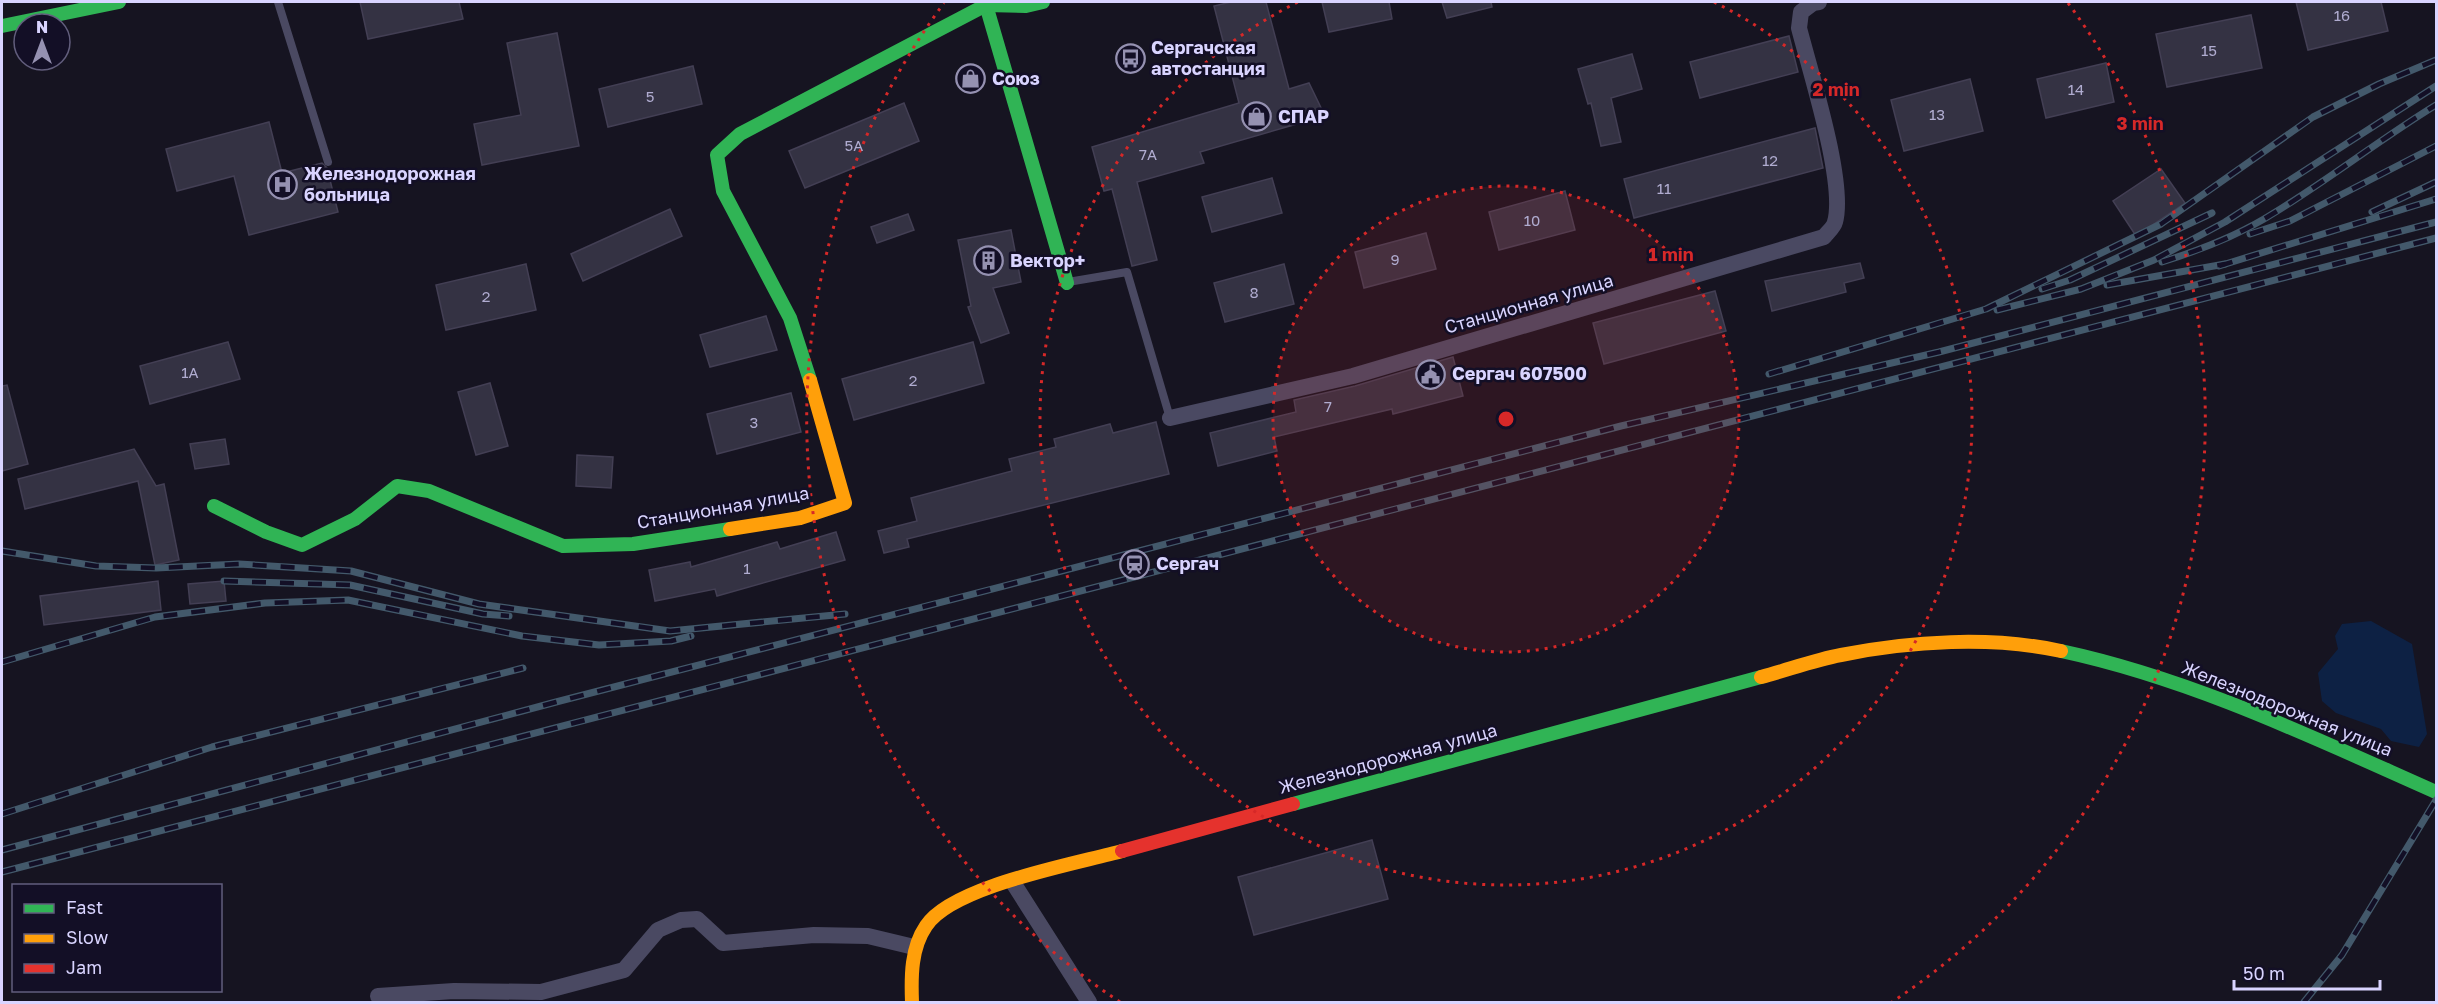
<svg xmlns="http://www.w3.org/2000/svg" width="2438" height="1004" font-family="'Golos Text',sans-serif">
  <rect width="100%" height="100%" fill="#161421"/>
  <polygon fill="#0d2144" points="2371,621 2412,644 2427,734 2419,747 2391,741 2381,729 2336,713 2322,701 2318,673 2338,649 2335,636 2342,624"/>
  <g fill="#343243" stroke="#433f54" stroke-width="1.5">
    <polygon points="360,2 459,2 463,19 368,39"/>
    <polygon points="1231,2 1266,2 1289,89 1309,83 1325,116 1200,152 1204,163 1137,182 1157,260 1132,266 1112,189 1104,191 1092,147 1239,103 1214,6"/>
    <polygon points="1322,2 1389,2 1392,19 1329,32"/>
    <polygon points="1442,2 1491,2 1492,7 1447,18"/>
    <polygon points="2296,2 2381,2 2388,31 2308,50"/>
    <polygon points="2251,15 2262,68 2167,87 2156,34"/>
    <polygon points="557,33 579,146 482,165 474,124 521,115 507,43"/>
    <polygon points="1789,36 1798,72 1700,98 1690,62"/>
    <polygon points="1632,54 1642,89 1611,98 1621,142 1601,146 1591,103 1588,104 1578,69"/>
    <polygon points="2106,63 2114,102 2046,118 2037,79"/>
    <polygon points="693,66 702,104 608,127 599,89"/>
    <polygon points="1970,79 1983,131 1904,151 1891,100"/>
    <polygon points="904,103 919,141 805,188 789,151"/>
    <polygon points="269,122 282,173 322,163 327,168 338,212 249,235 234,176 177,191 166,149"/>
    <polygon points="1815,128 1823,168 1634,218 1624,179"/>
    <polygon points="2161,169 2185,203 2136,236 2113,201"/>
    <polygon points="1272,178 1282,213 1212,232 1202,197"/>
    <polygon points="1565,191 1575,230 1499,250 1489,212"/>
    <polygon points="670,209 682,236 583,281 571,254"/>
    <polygon points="908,214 914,230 877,243 871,227"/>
    <polygon points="1011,230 1021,282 993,288 1009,333 981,343 968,307 971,306 958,240"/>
    <polygon points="1426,233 1436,269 1364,288 1355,252"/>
    <polygon points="1860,263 1864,278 1844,283 1846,292 1772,311 1765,281"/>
    <polygon points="526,264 536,310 446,330 436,285"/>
    <polygon points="1284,264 1294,304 1225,322 1214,283"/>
    <polygon points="1715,291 1726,331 1604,364 1593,323"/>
    <polygon points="766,316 777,350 710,367 700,335"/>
    <polygon points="228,342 240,379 150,404 140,366"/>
    <polygon points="973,342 984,383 854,420 842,379"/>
    <polygon points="1453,357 1463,396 1393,414 1392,409 1274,437 1277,451 1218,466 1210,433 1296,412 1294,400 1355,386"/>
    <polygon points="490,383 508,446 476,455 458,392"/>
    <polygon points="7,385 28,464 2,471 2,386"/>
    <polygon points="791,393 801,432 717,454 707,414"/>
    <polygon points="1156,422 1169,474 907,539 909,547 884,553 878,531 917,521 911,498 1012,471 1009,459 1056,447 1054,439 1110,424 1113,433"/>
    <polygon points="225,439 229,464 195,469 190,444"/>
    <polygon points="134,449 156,486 164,484 179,560 155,565 138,481 25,509 18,479"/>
    <polygon points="577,455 613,457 611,488 576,486"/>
    <polygon points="836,532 845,560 717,596 715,589 655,601 649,570 690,562 691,567 777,542 780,549"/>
    <polygon points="158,581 161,610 44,625 40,596"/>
    <polygon points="224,581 226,601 190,604 188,584"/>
    <polygon points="1372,840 1388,899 1254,935 1238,877"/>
  </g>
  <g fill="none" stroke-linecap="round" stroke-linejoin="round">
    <g stroke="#4a4962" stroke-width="8">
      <polyline points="278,2 328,162"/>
      <polyline points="1068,282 1127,272 1170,418"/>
    </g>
    <g stroke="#4a4962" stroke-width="16">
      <path d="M1170,418L1353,376L1824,237C1827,233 1834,227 1835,222C1846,183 1810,71 1799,28L1801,12L1813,3L1819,2"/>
      <polyline points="1012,881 1089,1002"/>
      <polyline points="378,996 454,991 541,992 624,970 658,930 681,920 697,919 723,943 814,935 868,936 914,947"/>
    </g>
    <g stroke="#30b455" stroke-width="14">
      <polyline points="982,2 986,5 1067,283"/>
      <polyline points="2,26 119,2"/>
      <polyline points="810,380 790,318 723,191 717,155 740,134 986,5 1026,6 1043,2"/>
      <polyline points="214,506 266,532 302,545 355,519 397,486 429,491 563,546 633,544 730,529"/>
      <path d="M2061,651C2192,679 2314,738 2436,792"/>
      <polyline points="1293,804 1761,677"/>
    </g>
    <g stroke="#ff9f0a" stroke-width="14">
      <polyline points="730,529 800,518 845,503 810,380"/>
      <path d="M1761,677C1788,670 1814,660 1841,655C1910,641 1992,636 2061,651"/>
      <path d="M912,1002C911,976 911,948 926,926C952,886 1075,864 1122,851"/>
    </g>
    <polyline stroke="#e5322d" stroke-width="14" points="1122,851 1293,804"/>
    <defs>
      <g id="rail">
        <polyline points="2372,212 2436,182"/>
        <polyline points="2250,234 2290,221 2436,146"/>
        <path d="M2162,262C2197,251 2232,238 2264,219C2322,185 2377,141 2436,105"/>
        <polyline points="2219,266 2436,199"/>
        <polyline points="2107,285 2225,264"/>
        <polyline points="2042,289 2070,280 2212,213"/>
        <polyline points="1997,310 2081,289 2154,260 2225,222 2436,86"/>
        <polyline points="1769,374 1986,309 2161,224 2313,117 2379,84 2436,60"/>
        <polyline points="2,551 96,566 156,568 239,564 351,571 479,604 670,631 845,614"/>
        <polyline points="224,581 350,585 483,614 509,616"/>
        <polyline points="2,662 155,617 265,603 348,600 522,636 599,645 671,641 691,636"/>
        <polyline points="2,814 212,747 523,668"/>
        <polyline points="2,850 556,702 1621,426 1939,352 2436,222"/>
        <polyline points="2,872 2436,238"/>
        <polyline points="2304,1002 2342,955 2436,800"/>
      </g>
    </defs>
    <use href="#rail" stroke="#43596b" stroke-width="7"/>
    <use href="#rail" stroke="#130f26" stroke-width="4.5" stroke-dasharray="14" stroke-linecap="butt"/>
  </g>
  <circle cx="1506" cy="419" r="233" fill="#d62828" fill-opacity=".12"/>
  <g fill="none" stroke="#d62828" stroke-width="3" stroke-dasharray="3 6">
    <circle cx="1506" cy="419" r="233"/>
    <path d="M1714 2A466 466 0 1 1 1298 2"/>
    <path d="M1120 1002A699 699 0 0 1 944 3M2068 3A699 699 0 0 1 1892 1002"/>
  </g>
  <defs>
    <symbol id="bus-ring" viewBox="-11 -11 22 22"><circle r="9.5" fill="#130f26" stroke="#9591b1" stroke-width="1.5"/><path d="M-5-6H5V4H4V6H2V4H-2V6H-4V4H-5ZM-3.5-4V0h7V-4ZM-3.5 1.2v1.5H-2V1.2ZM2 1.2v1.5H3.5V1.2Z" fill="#9591b1"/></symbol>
    <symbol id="shop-ring" viewBox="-11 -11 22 22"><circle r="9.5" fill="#130f26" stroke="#9591b1" stroke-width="1.5"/><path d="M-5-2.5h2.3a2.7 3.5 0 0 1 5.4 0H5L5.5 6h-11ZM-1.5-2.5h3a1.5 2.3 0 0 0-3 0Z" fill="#9591b1"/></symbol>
    <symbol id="hospital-ring" viewBox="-11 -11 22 22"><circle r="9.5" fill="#130f26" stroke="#9591b1" stroke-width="1.5"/><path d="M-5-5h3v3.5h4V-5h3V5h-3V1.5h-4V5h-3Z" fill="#9591b1"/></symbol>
    <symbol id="building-ring" viewBox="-11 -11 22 22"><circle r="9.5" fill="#130f26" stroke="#9591b1" stroke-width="1.5"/><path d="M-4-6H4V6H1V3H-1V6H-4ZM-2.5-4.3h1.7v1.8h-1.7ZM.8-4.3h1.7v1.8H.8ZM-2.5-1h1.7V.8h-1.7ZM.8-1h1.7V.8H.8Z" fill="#9591b1"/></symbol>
    <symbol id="civic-ring" viewBox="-11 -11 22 22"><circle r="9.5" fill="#130f26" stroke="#9591b1" stroke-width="1.5"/><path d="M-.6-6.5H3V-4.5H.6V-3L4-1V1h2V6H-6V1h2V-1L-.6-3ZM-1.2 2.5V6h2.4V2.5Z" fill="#9591b1"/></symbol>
    <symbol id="station-ring" viewBox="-11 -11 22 22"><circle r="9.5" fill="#130f26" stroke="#9591b1" stroke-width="1.5"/><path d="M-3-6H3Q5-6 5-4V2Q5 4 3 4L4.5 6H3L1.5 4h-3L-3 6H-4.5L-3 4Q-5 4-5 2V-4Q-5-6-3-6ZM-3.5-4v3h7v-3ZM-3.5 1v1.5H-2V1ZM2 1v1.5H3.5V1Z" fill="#9591b1"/></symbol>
  </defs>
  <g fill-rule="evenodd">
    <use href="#bus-ring" x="1114" y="42" width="33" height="33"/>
    <use href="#shop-ring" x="954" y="62" width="33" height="33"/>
    <use href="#shop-ring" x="1240" y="100" width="33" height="33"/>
    <use href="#hospital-ring" x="266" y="168" width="33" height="33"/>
    <use href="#building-ring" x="972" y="244" width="33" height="33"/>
    <use href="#civic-ring" x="1414" y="358" width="33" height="33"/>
    <use href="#station-ring" x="1118" y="548" width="33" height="33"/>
  </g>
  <g text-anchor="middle" stroke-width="5" stroke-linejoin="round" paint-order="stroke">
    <g font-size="15" fill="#b0acd0">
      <text x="2342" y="21">16</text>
      <text x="2209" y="56">15</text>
      <text x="2076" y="95">14</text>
      <text x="650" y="102">5</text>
      <text x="1937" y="120">13</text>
      <text x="854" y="151">5А</text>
      <text x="1148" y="160">7А</text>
      <text x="1770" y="166">12</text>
      <text x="1664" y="194">11</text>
      <text x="1532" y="226">10</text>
      <text x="1395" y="265">9</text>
      <text x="1254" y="298">8</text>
      <text x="486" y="302">2</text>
      <text x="190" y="378">1А</text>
      <text x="913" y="386">2</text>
      <text x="1328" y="412">7</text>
      <text x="754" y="428">3</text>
      <text x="747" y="574">1</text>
    </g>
    <g font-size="18" font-weight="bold" fill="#d9d4ff" stroke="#130f26" text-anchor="start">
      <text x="1151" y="54">Сергачская<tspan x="1151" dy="21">автостанция</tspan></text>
      <text x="992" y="85">Союз</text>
      <text x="1278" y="123">СПАР</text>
      <text x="304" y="180">Железнодорожная<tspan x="304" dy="21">больница</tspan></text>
      <text x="1010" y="267">Вектор+</text>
      <text x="1452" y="380">Сергач 607500</text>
      <text x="1156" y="570">Сергач</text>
    </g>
    <g font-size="18" fill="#d9d4ff" stroke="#130f26">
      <text transform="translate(1529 304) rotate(-16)" y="6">Станционная улица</text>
      <text transform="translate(723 508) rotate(-10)" y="6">Станционная улица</text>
      <text transform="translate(2287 709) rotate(22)" y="6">Железнодорожная улица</text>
      <text transform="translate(1388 759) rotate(-15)" y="6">Железнодорожная улица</text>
    </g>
  </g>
  <circle cx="1506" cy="419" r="9" fill="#d62828" stroke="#130f26" stroke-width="3"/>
  <g font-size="18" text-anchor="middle" font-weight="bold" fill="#d62828" stroke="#130f26" stroke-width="5" stroke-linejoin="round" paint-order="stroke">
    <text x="1836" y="96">2 min</text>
    <text x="2140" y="130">3 min</text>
    <text x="1671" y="261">1 min</text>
  </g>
  <rect width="2438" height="1004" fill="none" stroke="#d9d4ff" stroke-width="6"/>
  <rect x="12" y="884" width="210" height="108" fill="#130f26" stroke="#625e7d" stroke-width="1.5"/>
  <rect x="24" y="904" width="30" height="9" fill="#30b455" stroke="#625e7d" stroke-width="1.5"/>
  <text x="66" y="914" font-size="18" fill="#d9d4ff">Fast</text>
  <rect x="24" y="934" width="30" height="9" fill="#ff9f0a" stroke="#625e7d" stroke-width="1.5"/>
  <text x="66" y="944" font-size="18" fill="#d9d4ff">Slow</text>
  <rect x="24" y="964" width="30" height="9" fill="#e5322d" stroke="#625e7d" stroke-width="1.5"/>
  <text x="66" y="974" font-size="18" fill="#d9d4ff">Jam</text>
  <g transform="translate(42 42)"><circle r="28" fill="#130f26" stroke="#625e7d" stroke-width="1.5"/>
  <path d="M0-4.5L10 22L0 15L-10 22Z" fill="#9591b1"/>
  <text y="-9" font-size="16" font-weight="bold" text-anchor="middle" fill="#d9d4ff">N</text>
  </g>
  <path d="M2234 980v9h146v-9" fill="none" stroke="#d9d4ff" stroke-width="3"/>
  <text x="2243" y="980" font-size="18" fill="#d9d4ff" stroke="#130f26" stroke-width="4.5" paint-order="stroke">50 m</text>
</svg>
